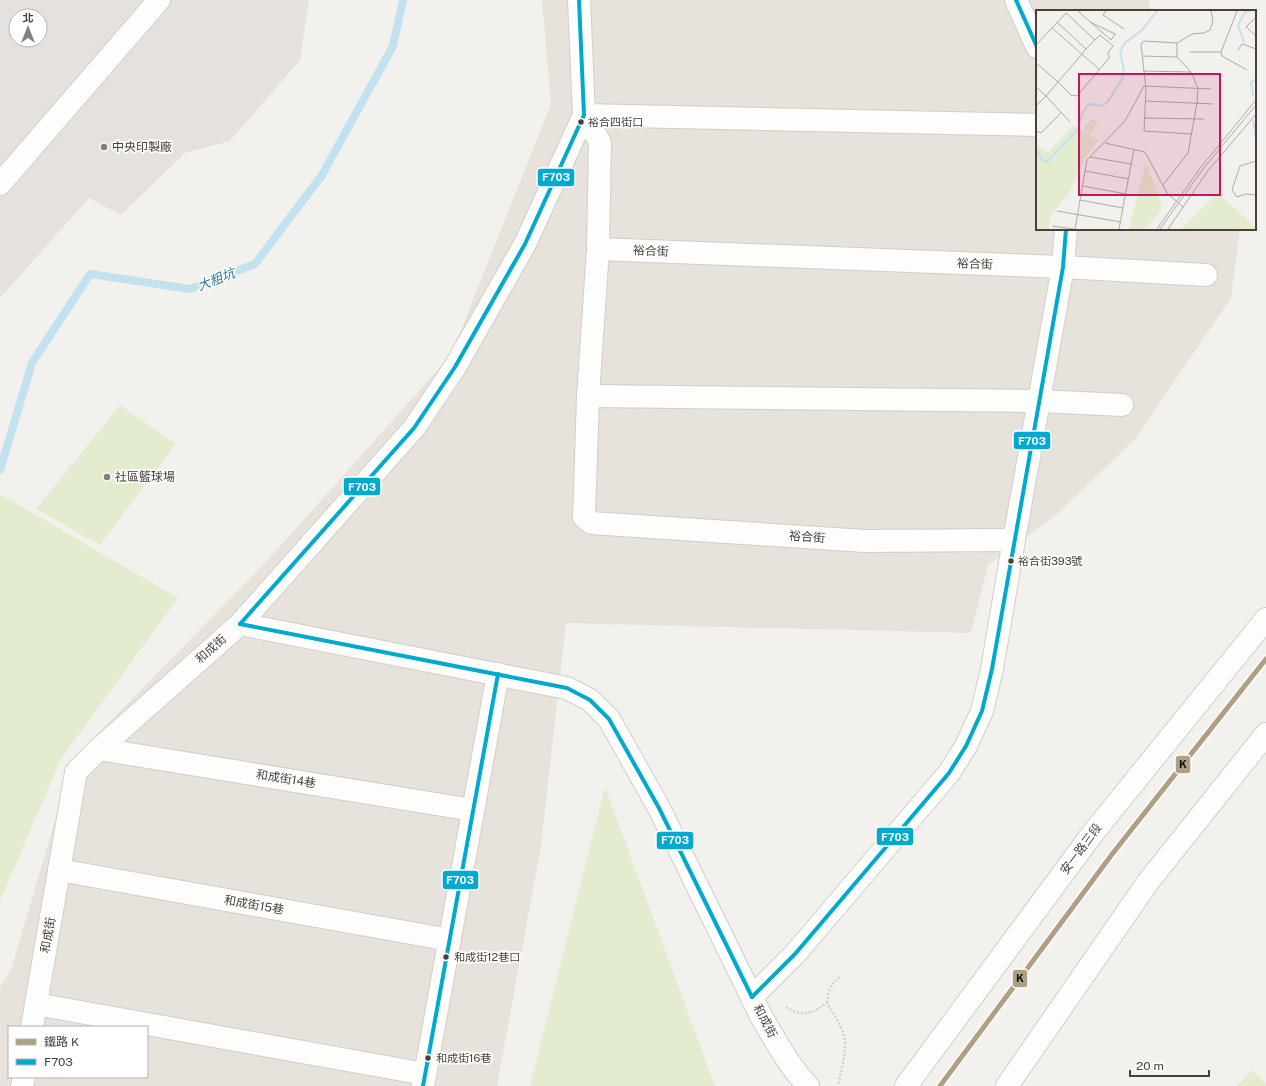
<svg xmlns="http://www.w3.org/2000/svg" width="1266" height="1086" font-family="'Public Sans','Noto Sans TC',sans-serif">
  <rect width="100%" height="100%" fill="#f3f1ee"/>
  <path fill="#e7e2dc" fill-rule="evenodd" d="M542,0H1148L1151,11H1037V229H1240L1231,298L1135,439L1055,516L988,565L971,633L566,623L541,846L497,1086H0V987L11,970L73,759L266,562L451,355L551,104ZM9,1027H147V1077H9Z"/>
  <path fill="#e5e1de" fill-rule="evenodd" d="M0,0H309L300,60L230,141L185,153L121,215L89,198L0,298ZM16,16H40V40H16Z"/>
  <g fill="#e4ecd0">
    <polygon points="120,405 176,444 100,545 36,509"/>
    <polygon points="0,494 178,598 61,759 0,901"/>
    <polygon points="605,787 715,1086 530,1086"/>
    <polygon points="1252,1070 1266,1083 1266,1086 1236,1086"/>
  </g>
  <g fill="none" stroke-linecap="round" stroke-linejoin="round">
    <polyline stroke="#c1e2ee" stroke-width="8" points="0,470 32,363 90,274 190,289 255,264 322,175 393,46 403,0"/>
    <defs>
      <g id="minor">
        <polyline points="579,0 584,115 600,142 598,249 588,396 584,517 591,523 865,541 1014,540"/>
        <polyline points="1016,0 1037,47"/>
        <polyline points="584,115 1037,125"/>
        <polyline points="0,184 159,0"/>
        <polyline points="598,249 1063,267 1206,275"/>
        <polyline points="588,396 1039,401 1122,405"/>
        <path d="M240,624L567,688L590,700L609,719L659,808L761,1016C775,1040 789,1066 808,1086"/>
        <polyline points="99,749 473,810"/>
        <polyline points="59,870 450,940"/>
        <polyline points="752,997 795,954 949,773 966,746 982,711 992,669 1014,540 1063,267 1066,229"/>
        <polyline points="36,1004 425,1074"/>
        <polyline points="32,1027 76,772 99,749 240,624 414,428 455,367 525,244 584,115"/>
        <polyline points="22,1086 24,1077"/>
        <polyline points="423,1086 498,674"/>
        <polyline points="906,1086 1093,833 1266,619"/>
        <polyline points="1007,1086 1148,882 1266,734"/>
      </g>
    </defs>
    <use href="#minor" stroke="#d1cecb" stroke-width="24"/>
    <g stroke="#d3d1cc" stroke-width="2.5" stroke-dasharray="2 2" stroke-linecap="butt">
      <path d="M827,1003C829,989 830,984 842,976"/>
      <path d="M786,1007C803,1018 812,1013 827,1003C833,1014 843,1027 845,1040C846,1055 841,1071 838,1085"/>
    </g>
    <use href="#minor" stroke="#fdfdfc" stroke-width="22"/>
    <defs>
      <g id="bus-1">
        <polyline points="1016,0 1037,47"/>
        <polyline points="240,624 414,428 455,367 525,244 584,115 579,0"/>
        <polyline points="240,624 567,688 590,700 609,719 659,808 752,997"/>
        <polyline points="752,997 795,954 949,773 966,746 982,711 992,669 1063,267 1066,229"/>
        <polyline points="423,1086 498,674"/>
      </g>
    </defs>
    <use href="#bus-1" stroke="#fff" stroke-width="7"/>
    <use href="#bus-1" stroke="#00a9ce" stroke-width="4"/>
    <defs>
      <polyline id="rail-1" points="940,1086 1113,853 1266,659"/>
    </defs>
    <use href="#rail-1" stroke="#fff" stroke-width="8"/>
    <use href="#rail-1" stroke="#b19f84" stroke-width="5"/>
  </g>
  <g fill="#494139" stroke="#fff" stroke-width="1.5">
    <circle cx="581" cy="122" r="3.5"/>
    <circle cx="1011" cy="561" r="3.5"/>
    <circle cx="446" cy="957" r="3.5"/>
    <circle cx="428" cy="1058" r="3.5"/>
  </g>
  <g fill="#847f78" stroke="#fff" stroke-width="1.5">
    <circle cx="104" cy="147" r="4"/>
    <circle cx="107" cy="477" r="4"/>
  </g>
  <g text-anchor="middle" stroke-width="3.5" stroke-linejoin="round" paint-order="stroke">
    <g font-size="11" fill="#494139" stroke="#fff" text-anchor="start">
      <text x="588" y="126">裕合四街口</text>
      <text x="1018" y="565">裕合街393號</text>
      <text x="454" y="961">和成街12巷口</text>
      <text x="436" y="1062">和成街16巷</text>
    </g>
    <g font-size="12" fill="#494139" stroke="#fff" text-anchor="start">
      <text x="112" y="151">中央印製廠</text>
      <text x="115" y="481">社區籃球場</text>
    </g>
    <g font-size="12" fill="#494139" stroke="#fff">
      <text transform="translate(651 251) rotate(2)" y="4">裕合街</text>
      <text transform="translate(975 264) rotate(2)" y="4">裕合街</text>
      <text transform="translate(807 537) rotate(4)" y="4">裕合街</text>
      <text transform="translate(211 649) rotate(-42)" y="4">和成街</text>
      <text transform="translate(286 779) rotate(9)" y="4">和成街14巷</text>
      <text transform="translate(1081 849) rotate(-53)" y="4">安一路三段</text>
      <text transform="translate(254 905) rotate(10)" y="4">和成街15巷</text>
      <text transform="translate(48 935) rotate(-80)" y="4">和成街</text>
      <text transform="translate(765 1021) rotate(62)" y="4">和成街</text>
    </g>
    <g font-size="13" font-style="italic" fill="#307a9a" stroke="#fff">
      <text transform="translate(216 279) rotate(-21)" y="5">大粗坑</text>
    </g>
  </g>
  <g transform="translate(1036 10)">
    <rect width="220" height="220" fill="#f3f1ee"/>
    <path d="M56,109L62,113L54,124L47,120ZM37,116L62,130L49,148L32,185L14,206L13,219H0V134L12,142ZM110,152L126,196L122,205L108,219H93ZM182,183L220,218V219H145Z" fill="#e4ecd0"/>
    <path fill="none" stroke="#c1e2ee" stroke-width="2" d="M208,32L202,15L209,2L214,1M217,86L215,72L220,70M217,110L220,127M0,140L8,152L12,151L41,121L46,104L53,94L64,96L71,93L86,69L88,60L84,43L88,34L107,19L121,1"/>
    <path fill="none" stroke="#afaba6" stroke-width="1" d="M43,1L44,3L51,9L75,30L79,24L54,12M70,1L67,5L88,19M220,7L210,17L220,26M21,12L50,39M16,18L64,60M0,35L30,3L59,30M202,40L206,34L220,39M154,42H185L201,1M185,42L186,46L211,60M106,46L141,47M0,53L22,72L35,85L41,86L73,48L72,43L77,36L64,25L50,39L46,44L10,86L0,77M107,61L155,62M108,76L175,79M109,91L177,94M0,96L10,86L34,112M108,108L168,109M0,121L5,123L26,102M156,124L108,121L110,79L105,34L108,31L141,33L156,24L168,23L174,20L177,11L175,1M69,133L109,142L131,183L147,197M54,147L95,154M220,151L204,156L196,180L201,187L210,184L220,185M49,161L93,169M127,175L152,143L161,93L162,78L155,62L141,47V33M47,176L90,184M44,190L87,198M21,201L85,212M16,216L38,219M39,219L51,150L89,111L108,76M83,219L98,139M121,219L165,157L220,90M124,219L167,159L220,95M132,219L171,162L220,104"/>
    <path fill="#c2185b" fill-opacity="0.15" stroke="#c2185b" stroke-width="2" d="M43,64H184V185H43Z"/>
    <rect width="220" height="220" fill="none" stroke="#494139" stroke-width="2"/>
  </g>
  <g stroke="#fff" stroke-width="1.5">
    <rect x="537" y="168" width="38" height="19" rx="4" fill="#00a9ce"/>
    <rect x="1013" y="431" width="38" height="19" rx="4" fill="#00a9ce"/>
    <rect x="343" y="477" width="38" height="19" rx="4" fill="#00a9ce"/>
    <rect x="1175" y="755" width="16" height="19" rx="4" fill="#b19f84"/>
    <rect x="876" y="827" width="38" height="19" rx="4" fill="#00a9ce"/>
    <rect x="656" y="831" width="38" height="19" rx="4" fill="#00a9ce"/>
    <rect x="442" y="870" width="37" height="20" rx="4" fill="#00a9ce"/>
    <rect x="1012" y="969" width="16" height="19" rx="4" fill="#b19f84"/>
  </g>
  <g font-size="11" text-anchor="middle" font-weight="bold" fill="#fff">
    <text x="556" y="181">F703</text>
    <text x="1032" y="445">F703</text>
    <text x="362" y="491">F703</text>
    <text x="895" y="841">F703</text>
    <text x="675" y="844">F703</text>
    <text x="460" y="884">F703</text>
  </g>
  <g font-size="11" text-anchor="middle" font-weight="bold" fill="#111">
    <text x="1183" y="768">K</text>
    <text x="1020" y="982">K</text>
  </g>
  <rect x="8" y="1026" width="140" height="52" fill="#ffffff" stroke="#b6b3b0"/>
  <rect x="16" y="1039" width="20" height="6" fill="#b19f84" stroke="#b6b3b0"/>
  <text x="44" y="1046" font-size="12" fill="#494139">鐵路 K</text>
  <rect x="16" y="1059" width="20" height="6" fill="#00a9ce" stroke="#b6b3b0"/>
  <text x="44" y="1066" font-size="12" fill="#494139">F703</text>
  <g transform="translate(28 28)"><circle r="19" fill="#ffffff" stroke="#b6b3b0"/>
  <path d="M0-3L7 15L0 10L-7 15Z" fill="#847f78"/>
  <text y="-6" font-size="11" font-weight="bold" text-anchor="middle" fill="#494139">北</text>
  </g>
  <path d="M1130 1070v6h79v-6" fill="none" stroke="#494139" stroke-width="2"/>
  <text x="1136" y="1070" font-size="12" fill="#494139" stroke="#ffffff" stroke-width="3" paint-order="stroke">20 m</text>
</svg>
